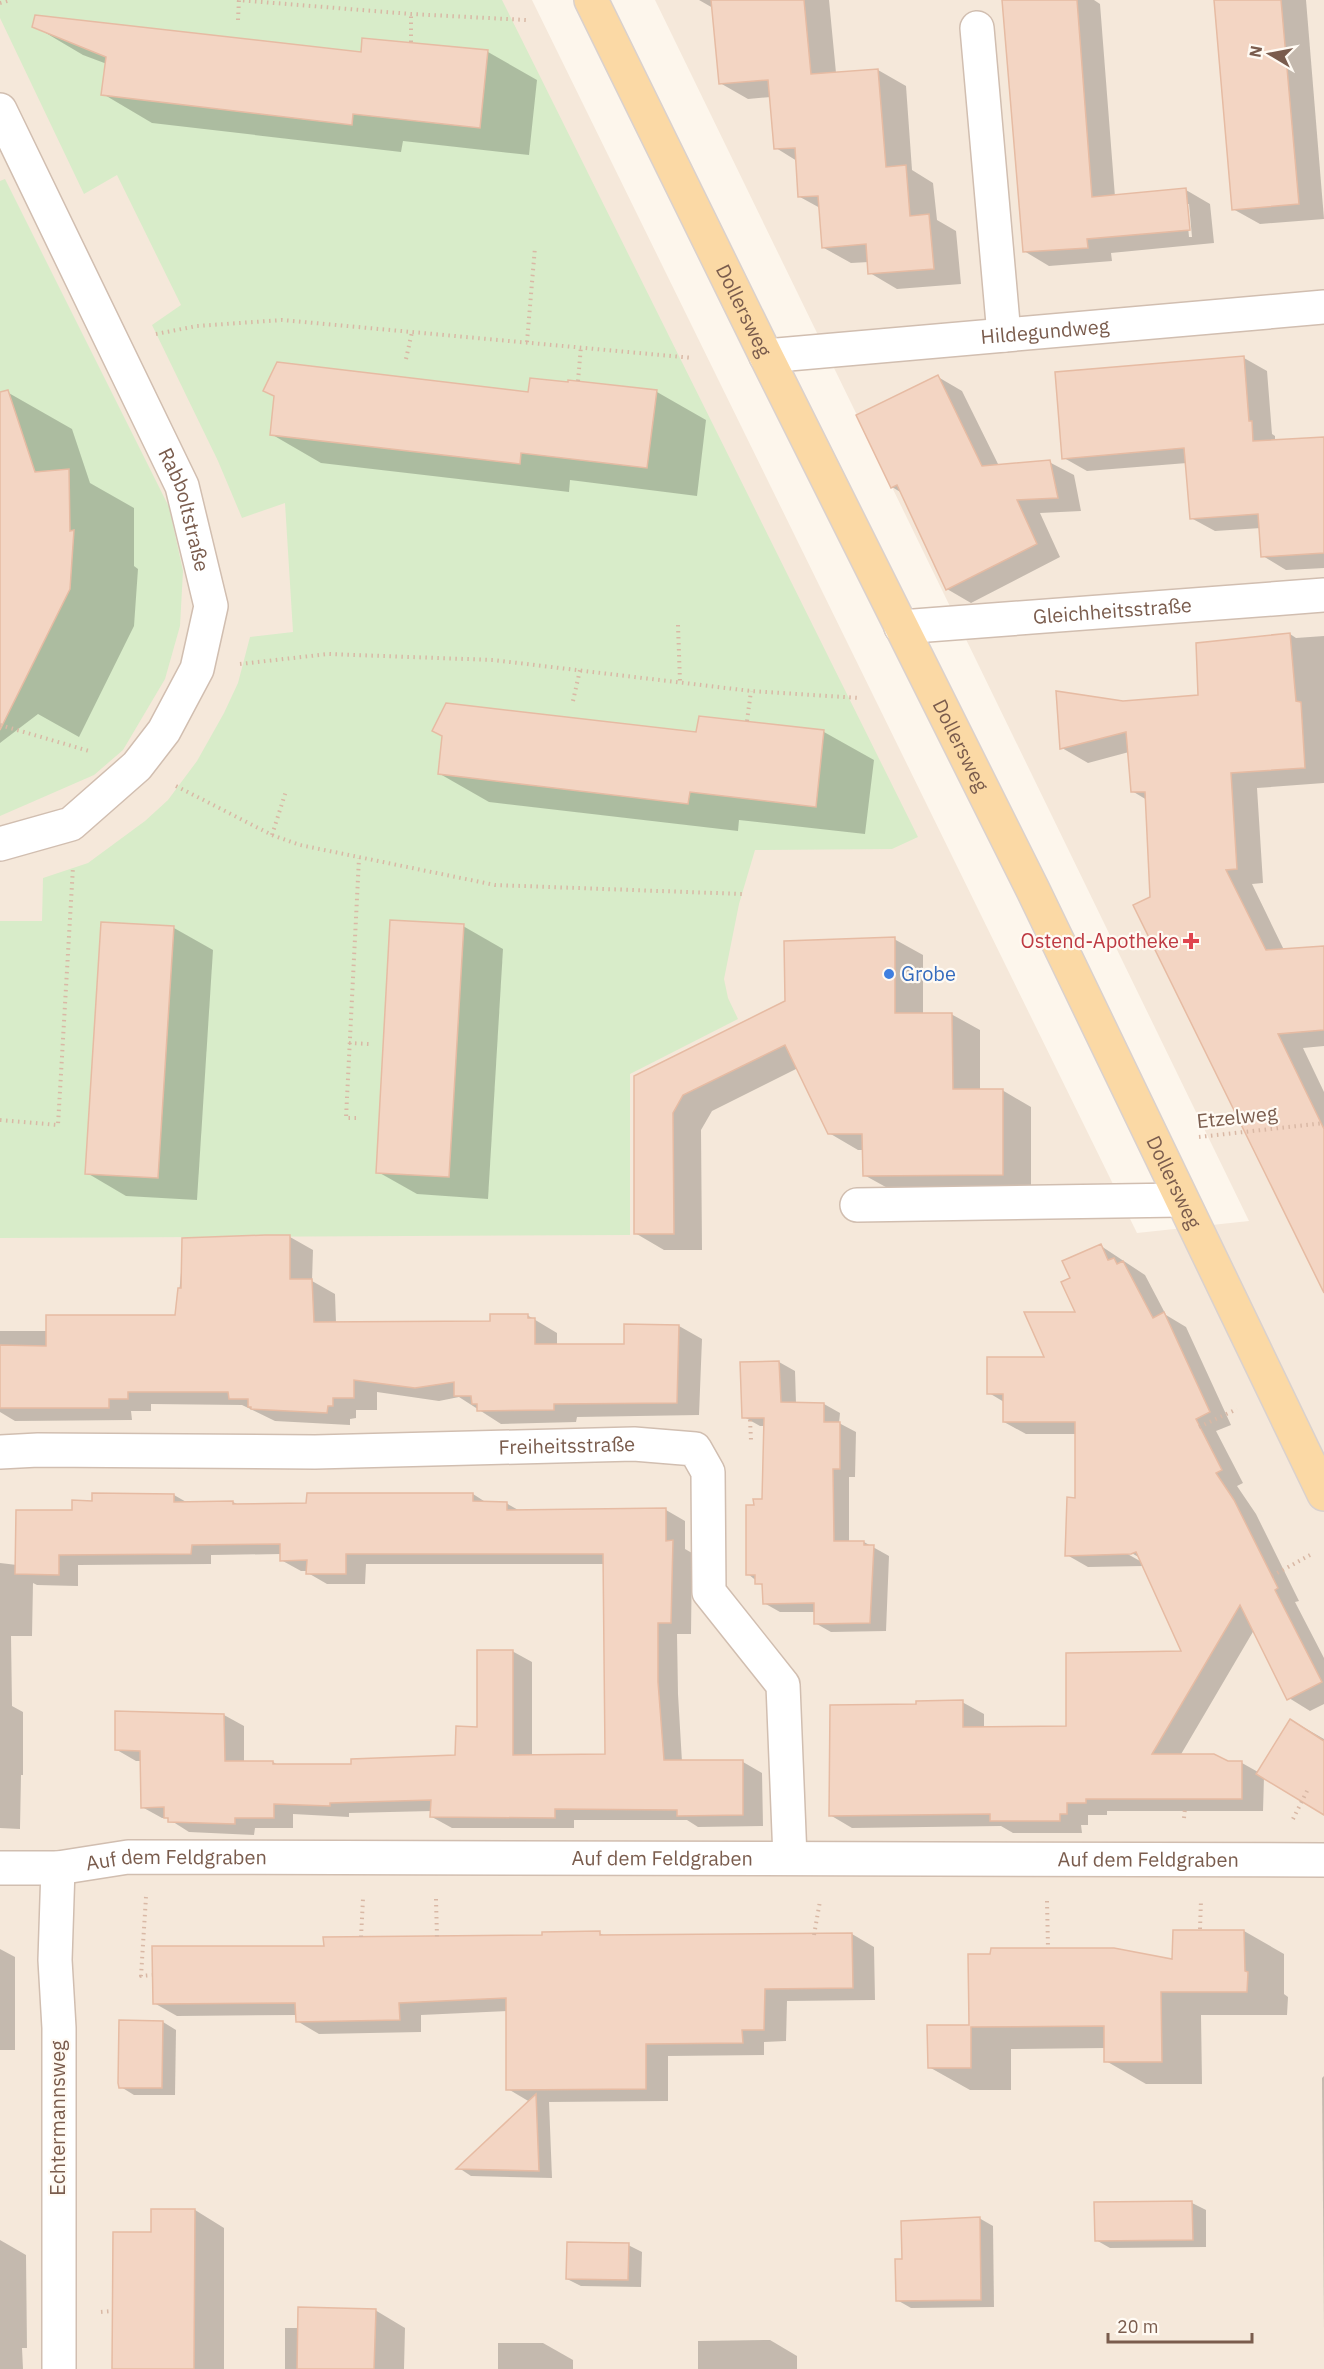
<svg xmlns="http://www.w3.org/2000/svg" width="1324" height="2369" font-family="'IBM Plex Sans',sans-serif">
  <rect width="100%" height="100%" fill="#fdf6ec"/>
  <polygon fill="#f5e8da" points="0,0 532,0 1137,1233 1249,1221 655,0 1324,0 1324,2369 0,2369"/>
  <g fill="#d8ecc9">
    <polygon points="0,0 502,0 918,837 892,849 755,850 739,904 724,979 728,998 738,1019 630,1074 630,1235 0,1238 0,921 42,921 43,878 88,863 145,821 168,800 197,761 224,713 238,683 250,637 293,632 285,503 242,518 218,461 152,325 181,305 117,175 84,194 0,18"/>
    <polygon points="5,179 169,507 183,571 180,626 165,679 123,750 94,775 0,816 0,181"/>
  </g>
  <g fill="#0003" fill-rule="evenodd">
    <polygon points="699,0 829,0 836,73 878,70 906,86 912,170 933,183 937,220 956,231 961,284 897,289 870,273 869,262 851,263 824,248 820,208 800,197 797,161 776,148 771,97 748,99 720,83 713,8"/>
    <path d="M1004,0H1094L1100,4L1115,197L1186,190L1210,204L1214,243L1111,253L1112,261L1049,266L1024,251ZM1186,204H1189L1192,237H1189Z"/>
    <polygon points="1215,0 1306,0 1324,219 1260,224 1233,209"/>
    <polygon points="34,26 362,54 488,52 537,80 529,155 403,141 401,152 152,123 103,94 107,64 83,55"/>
    <polygon points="1244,358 1267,371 1272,434 1275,436 1275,442 1324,439 1324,568 1286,570 1263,556 1261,528 1215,531 1191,518 1187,463 1087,471 1064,458"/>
    <polygon points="938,377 962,391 999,466 1049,462 1074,475 1081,511 1040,513 1060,557 971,603 947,589 902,493 892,487"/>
    <polygon points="7,392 72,429 90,483 134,508 134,566 138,569 134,626 79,737 38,714 0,743 0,557"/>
    <polygon points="657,392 706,420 697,496 570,480 569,492 321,463 271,434 275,396"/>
    <polygon points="1290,634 1296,638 1324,636 1324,783 1257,788 1263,883 1252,884 1284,950 1324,948 1324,1046 1303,1048 1324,1092 1324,1291 1151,898 1147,800 1132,791 1129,752 1088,763 1062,748 1123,702 1200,697"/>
    <polygon points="700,718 824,732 874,760 865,834 739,820 738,831 489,802 440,774 444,736 697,734"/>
    <polygon points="463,926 503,949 488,1199 417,1194 378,1172"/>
    <polygon points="174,928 213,950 197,1200 126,1196 87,1173"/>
    <polygon points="894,939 923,955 923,1014 951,1014 980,1030 980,1090 1002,1090 1031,1107 1031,1191 893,1191 864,1175 864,1150 858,1150 829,1133 798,1068 712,1111 701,1130 702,1250 664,1250 635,1233 635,1076 786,1002"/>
    <polygon points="266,1236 290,1237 313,1250 312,1281 335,1294 336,1323 491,1323 527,1315 557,1333 557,1346 625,1346 679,1326 702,1339 699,1415 577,1417 576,1422 501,1424 459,1397 439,1401 377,1392 377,1410 356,1410 356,1418 350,1419 350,1425 275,1421 242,1405 151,1404 151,1411 131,1411 132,1420 15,1421 0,1412 0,1331 47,1331 177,1316 184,1240"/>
    <path d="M1101,1246L1145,1275L1166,1315L1186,1327L1231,1425L1216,1431L1243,1483L1237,1486L1256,1514L1299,1601L1295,1602L1324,1658V1704L1310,1711L1289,1698L1254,1630L1180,1756L1242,1763L1258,1772L1291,1720L1324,1739V1813L1264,1777L1263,1811H1107V1815H1088V1825H1081L1082,1833H1013L1001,1826L852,1828L830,1815L918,1706L962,1702L984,1714V1728L1068,1727L1184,1652L1144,1566L1088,1567L1067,1555L1077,1499V1434H1026L1004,1422V1402L989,1393L1047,1359L1078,1313L1072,1279ZM1125,1549L1140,1558V1561L1124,1552Z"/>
    <polygon points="779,1362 795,1371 796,1404 824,1404 840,1413 839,1423 856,1432 855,1477 849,1477 849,1543 864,1542 889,1556 886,1631 831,1632 815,1623 816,1612 780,1612 764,1603 764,1587 748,1574 756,1506 763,1500 766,1426 760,1426 744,1417"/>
    <polygon points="473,1494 487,1503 506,1503 520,1511 666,1510 685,1521 685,1549 692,1553 691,1634 677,1634 678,1694 682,1762 743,1762 762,1773 763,1826 698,1827 687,1820 574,1820 574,1828 452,1828 432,1817 432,1811 349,1813 349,1817 293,1814 293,1828 255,1828 254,1835 189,1832 167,1818 162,1818 142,1807 142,1761 136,1761 117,1750 224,1715 244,1726 244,1762 273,1762 278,1765 353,1765 456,1756 478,1728 512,1651 532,1662 532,1756 607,1756 604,1564 366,1564 365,1584 327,1584 308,1573 308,1571 301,1571 281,1560 281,1554 211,1555 211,1564 78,1565 78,1586 37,1585 33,1583 32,1636 11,1636 12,1706 23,1712 23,1775 21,1775 20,1829 0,1828 0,1563 17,1565 73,1512 94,1503 174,1495 188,1503 233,1502 239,1505 308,1505"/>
    <polygon points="1174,1931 1244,1931 1284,1954 1284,1994 1288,1997 1287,2015 1201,2015 1202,2084 1146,2084 1106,2061 1106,2048 1011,2049 1011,2090 970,2090 929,2067 971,2026 1174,1960"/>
    <polygon points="599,1933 605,1936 852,1934 874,1947 875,2000 787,2001 786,2041 764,2042 764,2055 668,2056 668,2101 549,2102 552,2178 471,2176 459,2168 530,2102 508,2089 508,2011 421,2015 421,2032 319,2034 297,2021 297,2015 177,2016 154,2003 325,1947"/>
    <polygon points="0,1949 15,1957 15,2050 0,2050"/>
    <polygon points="163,2022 176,2030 175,2095 134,2095 121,2087"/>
    <polygon points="1324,2076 1324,2331 1322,2078"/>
    <polygon points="1096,2203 1192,2203 1206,2210 1206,2247 1110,2248 1096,2240"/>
    <polygon points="195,2210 224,2228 224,2369 114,2369 152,2234"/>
    <polygon points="979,2218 993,2226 994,2307 911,2308 897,2300 904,2260"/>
    <polygon points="0,2240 26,2255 27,2348 22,2348 23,2369 0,2369"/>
    <polygon points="628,2245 642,2252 641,2287 581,2286 567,2279"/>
    <polygon points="375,2310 405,2328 404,2369 285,2369 285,2328 299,2328"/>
    <polygon points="770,2340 797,2356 797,2369 698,2369 698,2341"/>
    <polygon points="498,2343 543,2343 573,2360 573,2369 498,2369"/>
  </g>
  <g fill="#f3d5c3" stroke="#e6bba3" stroke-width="1.5">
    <polygon points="711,0 804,0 811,74 878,69 886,167 906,165 910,216 929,214 934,269 868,274 866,244 822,248 818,196 798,197 795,148 774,149 768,80 719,84"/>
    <polygon points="1002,0 1077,0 1092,197 1186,188 1190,230 1087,239 1088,248 1023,252"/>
    <polygon points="1214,0 1281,0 1299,204 1232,210"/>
    <polygon points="35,15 361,52 362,38 488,50 480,128 353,114 352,125 101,95 106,57 32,27"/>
    <polygon points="1244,356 1249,421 1252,421 1253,441 1324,437 1324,553 1261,557 1258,514 1190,519 1184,448 1062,459 1055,372"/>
    <polygon points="277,362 528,392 530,378 568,382 568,380 657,390 647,468 521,453 520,464 270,435 274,396 263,391"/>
    <polygon points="938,375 982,466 1050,460 1058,498 1017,500 1037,544 946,590 897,485 891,488 856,415"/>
    <polygon points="8,390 35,472 69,469 70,531 74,530 70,589 0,730 0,392"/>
    <polygon points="1290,633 1296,701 1301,702 1305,768 1231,773 1237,869 1226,870 1266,950 1324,946 1324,1030 1278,1034 1324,1129 1324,1293 1133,905 1150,897 1145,792 1131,792 1126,732 1060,749 1056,691 1123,701 1198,695 1196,643"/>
    <polygon points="446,703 696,732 699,716 824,730 816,807 690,792 688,804 438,774 442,736 432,731"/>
    <polygon points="390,920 464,924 449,1177 376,1173"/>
    <polygon points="101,922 174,926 158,1178 85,1174"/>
    <polygon points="895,937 895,1013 952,1013 953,1089 1003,1089 1003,1175 863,1176 862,1134 828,1134 785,1045 683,1095 673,1113 674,1234 634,1234 634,1076 785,1001 784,941"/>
    <polygon points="265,1235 290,1235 290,1279 312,1279 314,1322 490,1321 490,1314 528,1314 528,1318 535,1318 535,1344 624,1344 624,1324 679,1325 677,1403 554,1404 554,1410 477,1411 477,1404 472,1404 471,1396 454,1396 454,1382 415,1388 354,1380 354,1398 333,1398 333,1406 328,1406 327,1413 251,1409 251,1407 248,1407 248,1399 229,1399 228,1392 128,1392 128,1399 109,1399 109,1408 0,1408 0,1345 46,1346 46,1315 175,1315 178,1288 181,1288 182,1238"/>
    <polygon points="1101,1244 1108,1260 1114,1258 1117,1264 1123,1261 1153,1318 1164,1312 1210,1412 1196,1419 1222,1470 1216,1473 1234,1500 1278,1588 1275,1590 1322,1682 1287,1700 1240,1605 1152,1754 1214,1754 1228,1761 1242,1761 1242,1799 1086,1799 1086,1803 1067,1803 1067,1814 1060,1814 1060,1821 990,1821 990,1814 829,1816 830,1705 916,1704 916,1701 963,1700 963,1727 1066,1726 1066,1653 1181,1651 1136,1552 1131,1554 1065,1556 1067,1497 1075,1498 1075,1422 1003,1422 1003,1394 987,1394 987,1357 1044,1357 1024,1312 1075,1312 1061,1282 1070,1278 1062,1261"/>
    <polygon points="779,1361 781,1402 824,1403 824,1422 840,1422 840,1469 833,1469 834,1541 864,1541 864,1545 874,1545 870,1623 814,1624 814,1603 763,1604 762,1584 755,1584 755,1575 746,1575 746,1505 754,1505 753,1499 762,1499 764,1418 742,1418 740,1362"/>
    <polygon points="92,1493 174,1494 174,1502 233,1501 233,1504 306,1503 307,1493 473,1493 473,1501 507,1502 507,1510 666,1508 666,1541 673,1540 671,1623 658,1623 658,1682 664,1760 743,1760 743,1815 677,1816 677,1810 555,1809 555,1818 430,1817 431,1800 330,1803 330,1806 274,1804 274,1818 235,1818 235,1824 168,1822 168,1818 164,1818 164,1807 141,1808 140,1751 115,1750 115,1711 224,1714 225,1761 273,1761 273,1764 351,1764 351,1759 455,1755 456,1726 477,1727 477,1650 513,1650 513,1755 605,1754 603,1554 346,1554 346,1574 306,1574 307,1560 280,1561 280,1544 192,1545 191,1554 59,1555 59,1575 15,1574 16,1510 72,1510 72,1500 92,1501"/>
    <polygon points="1290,1719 1324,1741 1324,1815 1256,1774"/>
    <polygon points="1173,1930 1244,1930 1245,1971 1248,1972 1247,1992 1161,1992 1162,2062 1104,2062 1104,2026 971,2027 971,2068 928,2068 927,2025 969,2025 968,1954 990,1954 991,1948 1114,1948 1172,1959"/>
    <polygon points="600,1931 600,1935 852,1933 853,1988 765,1989 764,2030 742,2030 743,2043 646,2044 646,2089 506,2090 506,1998 399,2003 400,2020 296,2022 295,2003 153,2004 152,1946 324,1946 323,1937 542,1935 542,1932"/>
    <polygon points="119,2020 163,2021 162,2088 119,2088 118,2083"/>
    <polygon points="536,2094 539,2171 456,2169"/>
    <polygon points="1192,2201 1193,2240 1095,2241 1094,2202"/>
    <polygon points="151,2209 195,2209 194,2369 112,2369 113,2232 151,2232"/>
    <polygon points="980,2217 981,2300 896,2301 895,2259 902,2259 901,2221"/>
    <polygon points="567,2242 629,2243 628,2280 566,2279"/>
    <polygon points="298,2307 376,2309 374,2369 297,2369"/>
  </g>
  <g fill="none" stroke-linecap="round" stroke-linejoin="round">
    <defs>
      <g id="minor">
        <polyline points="977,28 1004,335"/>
        <path id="s1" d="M0,110L182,486L211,606L197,669L164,731L137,766L71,824L0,844"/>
        <path id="s2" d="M766,356L1324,307"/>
        <path id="s3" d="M901,627L1324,595"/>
        <polyline points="857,1205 1181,1200"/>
        <path id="s4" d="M0,1452L38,1450L315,1452L634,1444L695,1449L708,1472L709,1592L783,1685L790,1858"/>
        <path id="s5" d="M0,1868H58L128,1857L1324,1860"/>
        <polyline points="58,1868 55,1960 59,2028 59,2369"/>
      </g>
      <g id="major">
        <path id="s6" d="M591,0L766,356L1033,890L1324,1494"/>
      </g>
    </defs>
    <use href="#minor" stroke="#d1beb0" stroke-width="36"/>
    <use href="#major" stroke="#dad1cd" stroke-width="36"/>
    <g stroke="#d9b8a5" stroke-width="4" stroke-dasharray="1.5 4.5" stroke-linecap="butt">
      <polyline points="237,0 411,14 526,20"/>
      <polyline points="0,3 11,0"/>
      <polyline points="238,20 239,0"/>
      <polyline points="411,42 411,14"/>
      <polyline points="156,334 197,326 282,320 693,358"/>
      <polyline points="527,342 535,247"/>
      <polyline points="406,359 412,332"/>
      <polyline points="578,381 581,346"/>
      <polyline points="678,625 680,682"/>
      <polyline points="240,664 328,654 493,660 751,691 859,698"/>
      <polyline points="573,701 580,670"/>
      <polyline points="747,721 751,691"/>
      <polyline points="0,725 89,751"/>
      <polyline points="176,786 272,835 300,845 495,885 742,894"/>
      <polyline points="272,835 286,791"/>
      <polyline points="349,1043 369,1044"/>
      <polyline points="356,1118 346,1118 359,858"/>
      <polyline points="0,1120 58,1125 73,867"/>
      <polyline points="1199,1137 1324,1123"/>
      <polyline points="750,1420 751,1440"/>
      <polyline points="1199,1427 1237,1409"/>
      <polyline points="1272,1576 1310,1555"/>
      <polyline points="1184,1818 1185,1808"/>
      <polyline points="1293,1819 1308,1789"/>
      <polyline points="146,1897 141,1976 152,1975"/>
      <polyline points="436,1899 437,1937"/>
      <polyline points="1047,1901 1048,1948"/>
      <polyline points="1200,1929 1201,1900"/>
      <polyline points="814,1935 820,1901"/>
      <polyline points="361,1937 363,1899"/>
      <polyline points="101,2312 112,2311"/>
    </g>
    <use href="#minor" stroke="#fff" stroke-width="33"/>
    <use href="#major" stroke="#fbd9a5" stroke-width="33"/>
  </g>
  <path fill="#e0444e" stroke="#fffaf3" stroke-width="2" d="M1188 932h6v6h6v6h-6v6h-6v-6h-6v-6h6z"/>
  <circle fill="#3f7fe0" stroke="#fffaf3" stroke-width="2" cx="889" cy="974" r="6"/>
  <g text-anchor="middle" stroke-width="4.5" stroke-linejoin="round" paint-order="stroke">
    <g font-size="20" fill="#7a5c4d" stroke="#fffaf3">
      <text dy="7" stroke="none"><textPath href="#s6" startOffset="346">Dollersweg</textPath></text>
      <text dy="7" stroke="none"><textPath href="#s2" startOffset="280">Hildegundweg</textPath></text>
      <text dy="7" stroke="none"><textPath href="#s1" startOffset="441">Rabboltstraße</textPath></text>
      <text dy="7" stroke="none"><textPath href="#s3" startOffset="212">Gleichheitsstraße</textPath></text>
      <text dy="7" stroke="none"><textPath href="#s6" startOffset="832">Dollersweg</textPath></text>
      <text transform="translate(1237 1117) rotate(-6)" y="7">Etzelweg</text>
      <text dy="7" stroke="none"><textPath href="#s6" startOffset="1318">Dollersweg</textPath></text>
      <text dy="7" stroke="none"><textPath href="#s4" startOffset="567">Freiheitsstraße</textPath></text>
      <text dy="7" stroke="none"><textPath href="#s5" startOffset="663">Auf dem Feldgraben</textPath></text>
      <text dy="7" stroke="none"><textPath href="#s5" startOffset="1149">Auf dem Feldgraben</textPath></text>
      <text dy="7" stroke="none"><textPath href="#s5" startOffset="177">Auf dem Feldgraben</textPath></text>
      <text transform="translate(58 2118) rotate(-90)" y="7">Echtermannsweg</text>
    </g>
    <g font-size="20" fill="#be3a42" stroke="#fffaf3" text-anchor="end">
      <text x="1179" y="948">Ostend-Apotheke</text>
    </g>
    <g font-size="20" fill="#366cbe" stroke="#fffaf3" text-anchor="start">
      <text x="901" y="981">Grobe</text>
    </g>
  </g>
  <g transform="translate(1270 54) rotate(280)" stroke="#fffaf3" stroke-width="4.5" paint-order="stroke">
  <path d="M0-4.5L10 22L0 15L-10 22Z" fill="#7a5c4d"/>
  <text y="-9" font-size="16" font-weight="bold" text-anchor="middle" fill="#7a5c4d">N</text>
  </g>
  <path d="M1108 2333v9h144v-9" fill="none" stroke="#7a5c4d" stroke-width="3"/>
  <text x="1117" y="2333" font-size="18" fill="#7a5c4d" stroke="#fffaf3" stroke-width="4.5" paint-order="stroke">20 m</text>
</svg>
